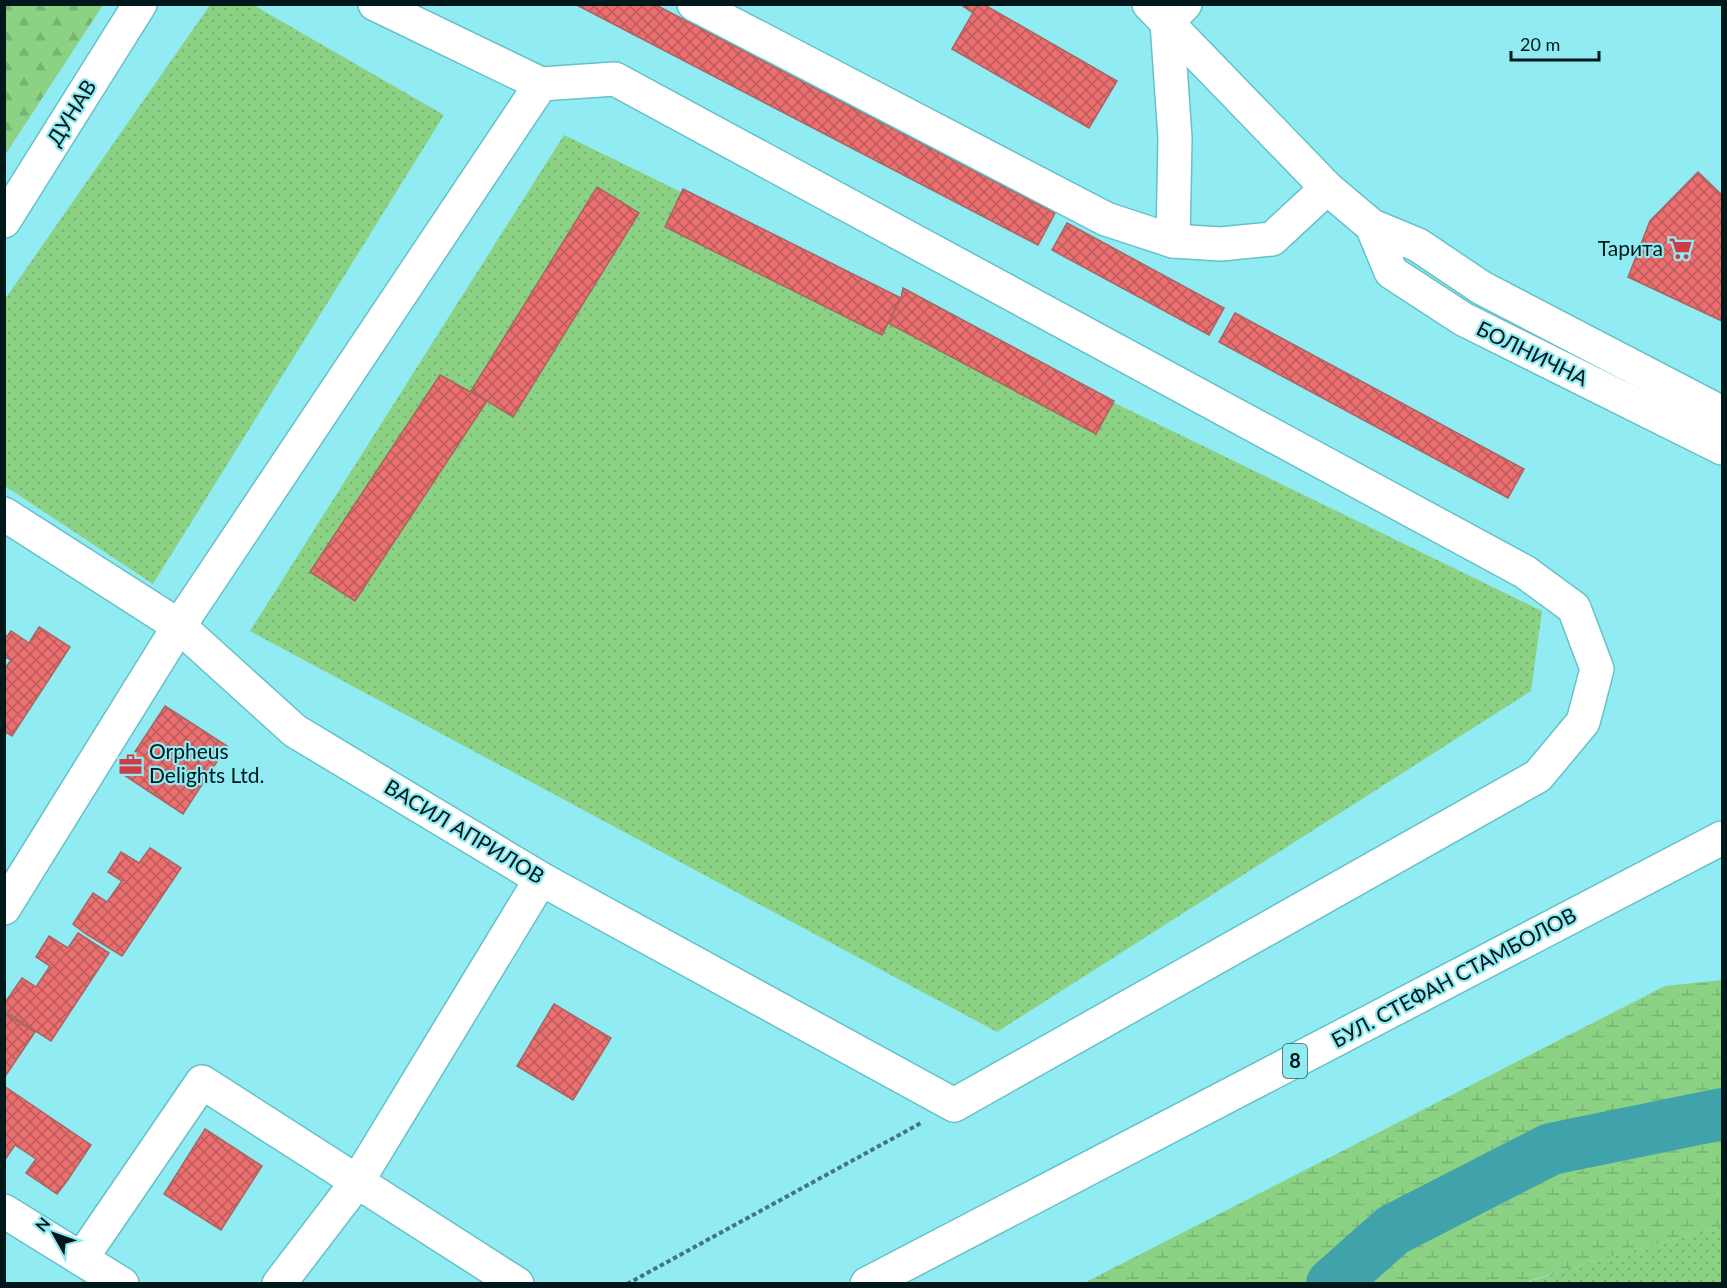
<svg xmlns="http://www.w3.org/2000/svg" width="1727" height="1288" font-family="Lato,sans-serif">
  <defs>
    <pattern id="grass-dots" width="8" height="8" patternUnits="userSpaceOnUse" patternTransform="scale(1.5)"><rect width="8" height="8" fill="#8bd284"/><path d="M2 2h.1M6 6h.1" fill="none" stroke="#76b471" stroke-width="1.8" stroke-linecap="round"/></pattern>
    <pattern id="forest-firs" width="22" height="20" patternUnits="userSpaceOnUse" patternTransform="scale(1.5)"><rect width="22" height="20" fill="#8bd284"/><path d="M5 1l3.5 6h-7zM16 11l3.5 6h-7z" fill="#76b471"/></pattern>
    <pattern id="wetland-marsh" width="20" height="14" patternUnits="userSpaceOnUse" patternTransform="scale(1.5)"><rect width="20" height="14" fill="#8bd284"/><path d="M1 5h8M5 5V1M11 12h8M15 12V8" fill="none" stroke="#76b471"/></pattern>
    <pattern id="building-cross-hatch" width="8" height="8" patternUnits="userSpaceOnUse" patternTransform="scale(1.5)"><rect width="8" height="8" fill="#ea6f6e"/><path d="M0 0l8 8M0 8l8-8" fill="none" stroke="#bb5a5a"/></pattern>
  </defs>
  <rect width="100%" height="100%" fill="#90ebf2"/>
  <g fill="url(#grass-dots)">
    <polygon points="210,5 253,5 444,115 153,584 5,486 5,299"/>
    <polygon points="564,135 1542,611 1531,691 997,1032 250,631"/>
    <polygon points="1722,1226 1722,1283 1523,1284 1570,1268"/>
  </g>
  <polygon fill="url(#forest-firs)" points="5,4 103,5 5,155 4,5"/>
  <polygon fill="url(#wetland-marsh)" points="1722,980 1722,1226 1570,1268 1523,1283 1084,1283 1665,986"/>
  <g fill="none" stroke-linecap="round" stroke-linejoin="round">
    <polyline stroke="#40a3ab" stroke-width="52" points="1332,1284 1393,1230 1551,1149 1722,1114"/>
  </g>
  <g fill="url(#building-cross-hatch)" stroke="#a86563" stroke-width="1.5">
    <polygon points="575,4 654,4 1055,213 1038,245"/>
    <polygon points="960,4 978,4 973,13"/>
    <polygon points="978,4 983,4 1117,81 1089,128 952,49"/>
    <polygon points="1698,172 1722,195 1722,321 1628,277 1650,221"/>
    <polygon points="597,187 639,213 513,417 471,391"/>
    <polygon points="683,189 901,298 882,335 665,227"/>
    <polygon points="1067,223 1224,308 1209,335 1052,250"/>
    <polygon points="903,288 1114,401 1096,434 888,323 901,298"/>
    <polygon points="1235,313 1524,469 1508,498 1219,342"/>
    <polygon points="440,375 487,401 355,601 310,572"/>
    <polygon points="39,627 70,647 12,736 4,731 4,670 11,660 4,656 4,640 11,631 29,643"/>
    <polygon points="165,706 227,746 183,814 121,773"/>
    <polygon points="150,848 181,868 122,956 86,934 73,924 93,893 107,902 122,881 108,872 121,852 139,863"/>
    <polygon points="78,933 109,953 51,1041 4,1011 4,1004 22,978 36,987 50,966 36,957 49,936 68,948"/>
    <polygon points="554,1004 611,1038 573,1100 517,1066"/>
    <polygon points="4,1013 35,1032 4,1078"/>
    <polygon points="4,1086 91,1145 67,1181 57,1194 26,1173 36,1159 15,1145 6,1158 4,1157"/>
    <polygon points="205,1129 262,1166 221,1230 164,1194"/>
  </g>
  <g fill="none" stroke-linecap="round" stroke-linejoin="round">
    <defs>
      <g id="minor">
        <polyline points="694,4 1106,219 1173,241 1221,244 1272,239 1327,188"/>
        <polyline points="1149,4 1327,188 1372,226 1418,245 1482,288 1722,413"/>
        <polyline points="4,221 140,4"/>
        <polyline points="1372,226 1391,272 1463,319 1722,448"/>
        <polyline points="1173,241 1175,138 1167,22 1185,4"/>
        <polyline points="4,514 179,626 295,731 541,879 954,1105 1538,776 1583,722 1597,669 1574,608 1525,572 615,79 541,84 375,4"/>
        <polyline points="4,908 179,626 541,84"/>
        <polyline points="4,1211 122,1284"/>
        <polyline points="81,1259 202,1082 517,1284"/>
        <polyline points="279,1284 357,1182 541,879"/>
      </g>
      <polyline id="major" points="867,1284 1722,838"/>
    </defs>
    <use href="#minor" stroke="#66c1c8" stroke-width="36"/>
    <use href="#major" stroke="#66c1c8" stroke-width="36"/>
    <polyline stroke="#41777c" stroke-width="4" stroke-dasharray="4.5 3" stroke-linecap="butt" points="627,1284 921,1123"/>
    <use href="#minor" stroke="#fff" stroke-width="33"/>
    <use href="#major" stroke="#fff" stroke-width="33"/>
  </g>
  <defs>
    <symbol id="supermarket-bare" viewBox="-9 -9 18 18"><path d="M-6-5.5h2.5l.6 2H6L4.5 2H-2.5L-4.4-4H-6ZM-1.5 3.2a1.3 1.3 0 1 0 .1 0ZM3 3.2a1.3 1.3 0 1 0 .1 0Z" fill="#cd3d45" stroke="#90ebf2" stroke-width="2.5" paint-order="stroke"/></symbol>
    <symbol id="office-bare" viewBox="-9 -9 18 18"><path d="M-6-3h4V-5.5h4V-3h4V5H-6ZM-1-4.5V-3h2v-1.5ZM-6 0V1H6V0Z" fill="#cd3d45" stroke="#90ebf2" stroke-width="2.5" paint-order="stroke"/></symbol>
  </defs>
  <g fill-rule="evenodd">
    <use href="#supermarket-bare" x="1664" y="232" width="33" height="33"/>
    <use href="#office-bare" x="114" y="748" width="33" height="33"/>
  </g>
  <g text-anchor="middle" stroke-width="4.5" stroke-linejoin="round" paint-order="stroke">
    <rect fill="#90ebf2" stroke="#2b575b" stroke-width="1.5" x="1283" y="1044" width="24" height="34" rx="4.5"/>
    <g font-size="20" font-weight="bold" fill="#00181a">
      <text x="1295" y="1068">8</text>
    </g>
    <g font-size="21" fill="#00181a" stroke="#90ebf2">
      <text transform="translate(72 113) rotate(-58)" y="7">ДУНАВ</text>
      <text transform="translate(1532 354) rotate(26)" y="7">БОЛНИЧНА</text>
      <text transform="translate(464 832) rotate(31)" y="7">ВАСИЛ АПРИЛОВ</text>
      <text transform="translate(1454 978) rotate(-28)" y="7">БУЛ. СТЕФАН СТАМБОЛОВ</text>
    </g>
    <g font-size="21" fill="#00181a" stroke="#90ebf2" text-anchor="end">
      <text x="1663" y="256">Тарита</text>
      <text x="149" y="759" text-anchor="start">Orpheus<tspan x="149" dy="24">Delights Ltd.</tspan></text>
    </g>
  </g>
  <rect width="1727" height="1288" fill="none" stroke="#00181a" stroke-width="12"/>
  <g transform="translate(54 1234) rotate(310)" stroke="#90ebf2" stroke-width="4.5" paint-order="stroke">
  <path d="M0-4.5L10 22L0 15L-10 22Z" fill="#00181a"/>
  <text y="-9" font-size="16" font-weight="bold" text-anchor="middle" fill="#00181a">N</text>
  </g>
  <path d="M1511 51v9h88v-9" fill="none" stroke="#00181a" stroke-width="3"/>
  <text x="1520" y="51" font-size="18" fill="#00181a" stroke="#90ebf2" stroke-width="4.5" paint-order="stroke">20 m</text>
</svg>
